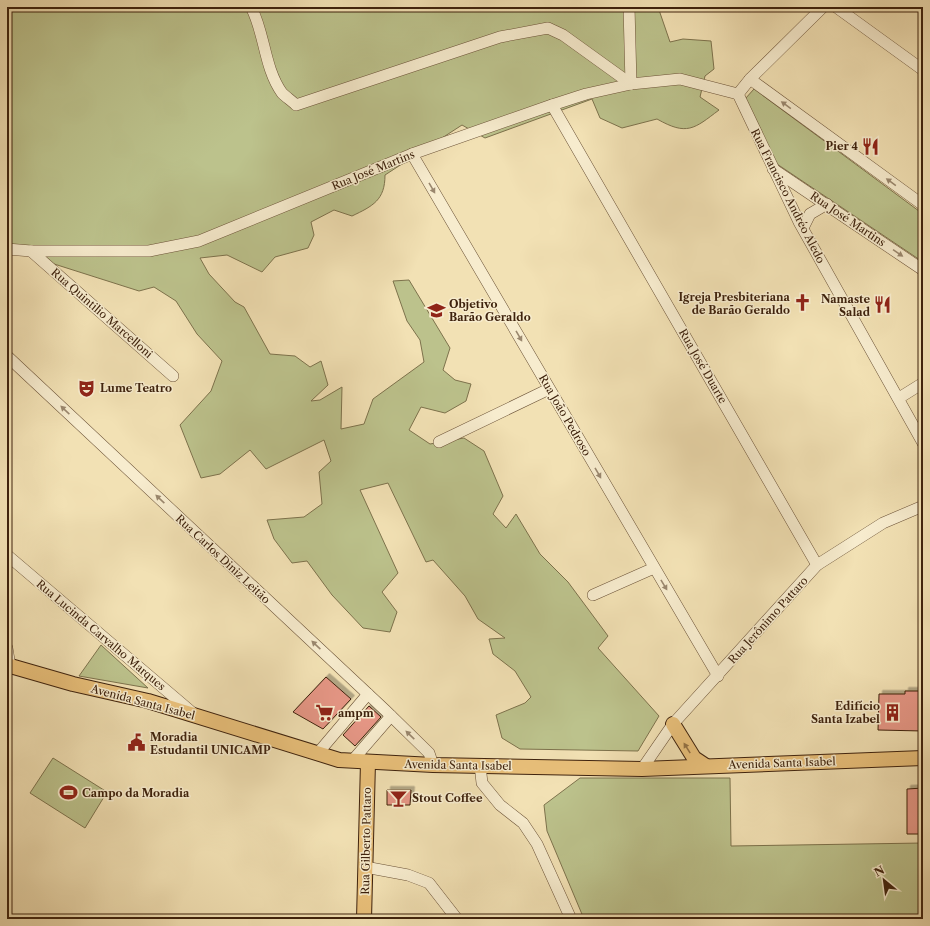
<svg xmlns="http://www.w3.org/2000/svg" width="930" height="926" font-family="'Libre Caslon Text',serif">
  <defs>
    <filter id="shadow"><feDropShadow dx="3.5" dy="-3.5" stdDeviation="0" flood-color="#0004"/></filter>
  </defs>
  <rect width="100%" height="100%" fill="#f2e1b4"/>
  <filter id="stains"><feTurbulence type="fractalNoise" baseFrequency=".005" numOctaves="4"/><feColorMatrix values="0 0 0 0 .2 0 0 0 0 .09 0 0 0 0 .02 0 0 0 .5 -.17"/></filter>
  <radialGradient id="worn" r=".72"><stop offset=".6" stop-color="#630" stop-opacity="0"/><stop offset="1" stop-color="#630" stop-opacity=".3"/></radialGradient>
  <g fill="#bcc28c" stroke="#7d724c">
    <path d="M7,7H658L670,42L683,39L711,41L714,69L705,76L700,97L719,110C694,129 687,136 657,119L622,128L600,118L592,99L485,138L462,125L385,175C385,200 373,206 352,216L334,210L311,222L314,235L308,248L275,257L262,272L227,255L200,258L209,274L235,302L244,307L270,354L295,356L310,367L321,361L328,385L311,401L320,400L342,387L341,429L364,424L373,399L424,362L420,340L407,321L393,281L409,280L450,348L443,370L455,380L471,384L466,401L445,413L421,407L409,430L430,444L464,438L484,451L503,496L493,514L506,528L516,514L540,554L568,582L608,636L598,648L659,716L638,751L520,749L502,738L496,715L525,703L531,697L515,671L493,654L489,639L505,638L478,619L465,596L433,560L426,562L388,483L360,490L398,573L382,592L397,612L390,632L363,628L332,595L307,561L292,563L274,539L267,520L304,517L322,504L319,472L331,461L324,440L266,469L250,450L220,474L201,478L180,425L211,391L222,361L197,334L176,301L154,287L139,291L7,249Z"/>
    <polygon points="754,89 923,214 923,262 777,164 745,99"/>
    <polygon points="101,645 148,688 79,676"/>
    <polygon points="53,758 107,792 85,828 30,793"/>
    <polygon points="580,778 730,778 731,846 923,843 923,919 584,919 547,831 544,805"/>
  </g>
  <g fill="#e59685" stroke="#3e220d" filter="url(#shadow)">
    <polygon points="326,677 351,699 323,729 293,712"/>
    <polygon points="905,691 923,691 923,731 878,730 879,694 905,694"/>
    <polygon points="369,706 381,717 355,746 343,735"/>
    <polygon points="923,788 923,834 907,834 907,789"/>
    <polygon points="387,790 411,790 410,805 387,805"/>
  </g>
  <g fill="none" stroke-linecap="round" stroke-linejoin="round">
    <defs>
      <g id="minor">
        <path d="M251,7C265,33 264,68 282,93C286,97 292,101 296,105L500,37L548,28L563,35L631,84"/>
        <polyline points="629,7 631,84"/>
        <polyline points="836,7 923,70"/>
        <polyline points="750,79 923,205"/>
        <polyline points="738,94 799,222 923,443"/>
        <polyline points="738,94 750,79 823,7"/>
        <polyline points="552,105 817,565"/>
        <polyline points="412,154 718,676"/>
        <polyline points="773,169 923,270"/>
        <polyline points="803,228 810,214 827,204"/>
        <polyline points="7,249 31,251 149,251 199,241 412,154 552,105 586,94 631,84 680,79 738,94"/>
        <polyline points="31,251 173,376"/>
        <polyline points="7,356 385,710 429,753 433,765"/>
        <polyline points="899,398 923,383"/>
        <polyline points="439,442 549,389"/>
        <polyline points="7,555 194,714"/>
        <polyline points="593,595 654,568"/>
        <polyline points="7,648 10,666"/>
        <polyline points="318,753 368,694"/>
        <polyline points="352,761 391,716"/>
        <polyline points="480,765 482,783 500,805 523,823 537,844 571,919"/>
        <polyline points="642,769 673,724 817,565 883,523 923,506"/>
        <polyline points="365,867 408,875 429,883 457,919"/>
      </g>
      <g id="major">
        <polyline points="7,665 73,684 148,701 339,760 433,765 642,769 923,758"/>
        <polyline points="673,724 694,758 706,766"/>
        <polyline points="364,919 368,762"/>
      </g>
    </defs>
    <use href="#minor" stroke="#6b5237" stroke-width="12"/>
    <use href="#major" stroke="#3e220d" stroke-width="16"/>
    <use href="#minor" stroke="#f7ecce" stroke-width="11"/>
    <use href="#major" stroke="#e9c07a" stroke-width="14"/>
  </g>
  <defs><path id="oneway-solid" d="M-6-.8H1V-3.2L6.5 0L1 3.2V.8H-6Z"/></defs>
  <g fill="#9a876e">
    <use href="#oneway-solid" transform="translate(786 105) rotate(-144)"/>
    <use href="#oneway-solid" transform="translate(891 182) rotate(-144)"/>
    <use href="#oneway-solid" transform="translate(432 188) rotate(60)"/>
    <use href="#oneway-solid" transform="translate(898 253) rotate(34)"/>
    <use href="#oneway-solid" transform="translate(519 336) rotate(60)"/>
    <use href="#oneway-solid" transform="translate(65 410) rotate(-137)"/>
    <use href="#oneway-solid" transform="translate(598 473) rotate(60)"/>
    <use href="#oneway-solid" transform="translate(160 499) rotate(-137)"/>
    <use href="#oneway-solid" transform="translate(664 585) rotate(59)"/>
    <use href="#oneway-solid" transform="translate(316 645) rotate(-137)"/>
    <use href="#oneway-solid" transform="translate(410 735) rotate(-136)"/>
  </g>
  <use fill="#947144" href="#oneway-solid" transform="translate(687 748) rotate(-122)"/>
  <defs>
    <symbol id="restaurant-bare" viewBox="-9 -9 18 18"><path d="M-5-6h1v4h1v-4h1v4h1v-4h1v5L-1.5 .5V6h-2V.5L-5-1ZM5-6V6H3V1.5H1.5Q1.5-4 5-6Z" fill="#8f2418" stroke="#f7ecce" stroke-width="2.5" paint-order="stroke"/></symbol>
    <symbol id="church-bare" viewBox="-9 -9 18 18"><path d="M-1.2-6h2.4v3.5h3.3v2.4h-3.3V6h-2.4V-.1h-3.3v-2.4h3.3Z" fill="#8f2418" stroke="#f7ecce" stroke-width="2.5" paint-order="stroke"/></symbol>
    <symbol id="school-bare" viewBox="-9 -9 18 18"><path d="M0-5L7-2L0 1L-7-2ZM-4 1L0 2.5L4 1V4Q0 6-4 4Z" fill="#8f2418" stroke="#f7ecce" stroke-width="2.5" paint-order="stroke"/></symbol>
    <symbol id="theatre-bare" viewBox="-9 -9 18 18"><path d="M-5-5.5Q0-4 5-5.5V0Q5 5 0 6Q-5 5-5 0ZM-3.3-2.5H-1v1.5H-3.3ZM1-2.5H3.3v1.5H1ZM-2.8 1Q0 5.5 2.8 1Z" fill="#8f2418" stroke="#f7ecce" stroke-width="2.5" paint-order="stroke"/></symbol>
    <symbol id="building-bare" viewBox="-9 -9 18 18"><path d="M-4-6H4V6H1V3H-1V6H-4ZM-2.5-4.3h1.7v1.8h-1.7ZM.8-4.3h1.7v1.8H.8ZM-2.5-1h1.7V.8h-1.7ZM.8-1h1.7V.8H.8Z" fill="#8f2418" stroke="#f7ecce" stroke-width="2.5" paint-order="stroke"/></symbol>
    <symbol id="supermarket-bare" viewBox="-9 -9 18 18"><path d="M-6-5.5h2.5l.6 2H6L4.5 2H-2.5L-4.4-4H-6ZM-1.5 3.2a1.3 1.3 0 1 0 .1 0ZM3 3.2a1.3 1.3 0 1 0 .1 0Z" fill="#8f2418" stroke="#f7ecce" stroke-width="2.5" paint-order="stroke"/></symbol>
    <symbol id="civic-bare" viewBox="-9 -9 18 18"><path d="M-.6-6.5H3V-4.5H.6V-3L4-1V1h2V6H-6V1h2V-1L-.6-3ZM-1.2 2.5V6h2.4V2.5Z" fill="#8f2418" stroke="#f7ecce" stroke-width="2.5" paint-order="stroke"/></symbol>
    <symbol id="stadium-bare" viewBox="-9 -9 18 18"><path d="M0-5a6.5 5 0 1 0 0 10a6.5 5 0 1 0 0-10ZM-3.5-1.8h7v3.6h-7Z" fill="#8f2418" stroke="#f7ecce" stroke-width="2.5" paint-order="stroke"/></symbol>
    <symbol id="bar-bare" viewBox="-9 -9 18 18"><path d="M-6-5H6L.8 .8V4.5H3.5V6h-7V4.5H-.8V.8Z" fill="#8f2418" stroke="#f7ecce" stroke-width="2.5" paint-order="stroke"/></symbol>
  </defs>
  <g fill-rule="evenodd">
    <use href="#restaurant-bare" x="858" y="134" width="25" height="25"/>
    <use href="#church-bare" x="790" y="290" width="25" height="25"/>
    <use href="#restaurant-bare" x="870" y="292" width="25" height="25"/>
    <use href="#school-bare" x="424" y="298" width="25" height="25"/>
    <use href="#theatre-bare" x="74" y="376" width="25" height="25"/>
    <use href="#building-bare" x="880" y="700" width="25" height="25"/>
    <use href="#supermarket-bare" x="312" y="700" width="25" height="25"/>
    <use href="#civic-bare" x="124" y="730" width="25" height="25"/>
    <use href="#stadium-bare" x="56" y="780" width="25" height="25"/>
    <use href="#bar-bare" x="386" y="786" width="25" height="25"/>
  </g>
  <g text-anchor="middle" stroke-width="3" stroke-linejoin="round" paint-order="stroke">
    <g font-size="11" font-weight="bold" fill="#3e220d" stroke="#f7ecce" text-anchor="start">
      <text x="858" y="150" text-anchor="end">Pier 4</text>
      <text x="790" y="301" text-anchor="end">Igreja Presbiteriana<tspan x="790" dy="13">de Barão Geraldo</tspan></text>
      <text x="870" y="303" text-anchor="end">Namaste<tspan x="870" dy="13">Salad</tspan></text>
      <text x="449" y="308">Objetivo<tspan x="449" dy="13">Barão Geraldo</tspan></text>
      <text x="100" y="392">Lume Teatro</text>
      <text x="880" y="710" text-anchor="end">Edifício<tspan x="880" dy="13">Santa Izabel</tspan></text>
      <text x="338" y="717">ampm</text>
      <text x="150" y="741">Moradia<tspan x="150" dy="13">Estudantil UNICAMP</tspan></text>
      <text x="82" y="797">Campo da Moradia</text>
      <text x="412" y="802">Stout Coffee</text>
    </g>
    <g font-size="11" fill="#3e220d" stroke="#f7ecce">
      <text transform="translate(373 170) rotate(-22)" y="4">Rua José Martins</text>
      <text transform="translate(788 196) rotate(63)" y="4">Rua Francisco Andréo Aledo</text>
      <text transform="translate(848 219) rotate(34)" y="4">Rua José Martins</text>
      <text transform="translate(102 313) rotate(41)" y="4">Rua Quintilio Marcelloni</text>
      <text transform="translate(703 366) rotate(60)" y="4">Rua José Duarte</text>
      <text transform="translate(565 415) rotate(60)" y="4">Rua João Pedroso</text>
      <text transform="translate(223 559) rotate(43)" y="4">Rua Carlos Diniz Leitão</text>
      <text transform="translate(768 620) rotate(-48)" y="4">Rua Jerônimo Pattaro</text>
      <text transform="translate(101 635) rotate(40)" y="4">Rua Lucinda Carvalho Marques</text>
      <text transform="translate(143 702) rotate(15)" y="4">Avenida Santa Isabel</text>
      <text transform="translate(782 763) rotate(-2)" y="4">Avenida Santa Isabel</text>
      <text transform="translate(458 765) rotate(1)" y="4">Avenida Santa Isabel</text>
      <text transform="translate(366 841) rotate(-89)" y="4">Rua Gilberto Pattaro</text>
    </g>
  </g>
  <rect width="930" height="926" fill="none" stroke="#f2e1b4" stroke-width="24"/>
  <rect x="8" y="8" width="914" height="910" fill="none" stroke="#3e220d" stroke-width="2"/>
  <rect x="12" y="12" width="906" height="902" fill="none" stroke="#3e220d"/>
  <g transform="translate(884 880) rotate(331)" stroke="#f7ecce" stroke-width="3" paint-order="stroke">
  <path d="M0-3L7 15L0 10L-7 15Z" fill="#3e220d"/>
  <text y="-6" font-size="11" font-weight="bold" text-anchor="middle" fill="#3e220d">N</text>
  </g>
  <rect width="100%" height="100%" filter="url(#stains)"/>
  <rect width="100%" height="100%" fill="url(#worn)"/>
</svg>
